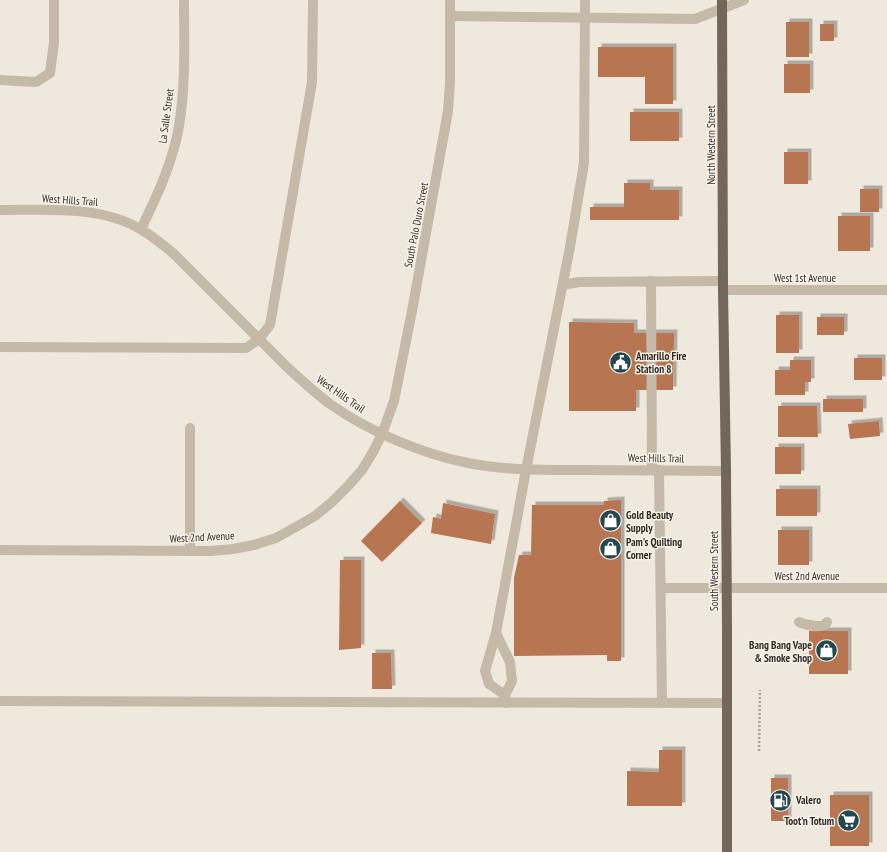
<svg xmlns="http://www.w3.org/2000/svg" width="887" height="852" font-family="'PT Sans Narrow',sans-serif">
  <defs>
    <filter id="shadow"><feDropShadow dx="3.5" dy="-3.5" stdDeviation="0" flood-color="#0004"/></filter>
  </defs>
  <rect width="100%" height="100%" fill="#efe8dc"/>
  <g fill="#b77551" filter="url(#shadow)">
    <rect x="786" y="22" width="23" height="35"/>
    <rect x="820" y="24" width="14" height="17"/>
    <polygon points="598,47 673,47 673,104 645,104 645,77 598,77"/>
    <rect x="784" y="64" width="26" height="29"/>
    <rect x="630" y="112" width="49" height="29"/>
    <rect x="784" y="152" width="24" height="32"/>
    <polygon points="624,183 650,183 650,190 679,190 679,220 590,220 590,207 624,207"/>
    <rect x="860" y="189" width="19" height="23"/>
    <rect x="838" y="216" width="32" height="35"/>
    <rect x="776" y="315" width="23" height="38"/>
    <rect x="817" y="317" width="27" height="18"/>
    <polygon points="569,322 634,323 634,333 674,333 673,390 636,390 636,411 569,411"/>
    <rect x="854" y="358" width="28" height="22"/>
    <polygon points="790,360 811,360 811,382 805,382 805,395 775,395 775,370 790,370"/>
    <rect x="823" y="399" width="40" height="13"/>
    <polygon points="778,406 817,406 818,437 778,437"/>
    <polygon points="879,421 880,436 850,439 848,424"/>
    <rect x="775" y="447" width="26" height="27"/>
    <rect x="776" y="489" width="41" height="27"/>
    <polygon points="621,500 621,661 607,661 607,655 514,656 514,578 519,555 531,555 532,505 604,505 604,501"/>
    <polygon points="400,501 422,523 382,562 361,541"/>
    <polygon points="443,503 495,514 491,544 431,533 433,517 441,519"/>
    <rect x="778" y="530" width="31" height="35"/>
    <polygon points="340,560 361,560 361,648 339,650"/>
    <rect x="809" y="631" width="39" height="43"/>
    <polygon points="372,653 391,653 392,689 372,689"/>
    <polygon points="659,750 682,750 682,806 627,806 627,771 659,772"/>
    <rect x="771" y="778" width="17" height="43"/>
    <rect x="830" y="795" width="39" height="51"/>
  </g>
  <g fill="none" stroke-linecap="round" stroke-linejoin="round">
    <polyline stroke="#b1a394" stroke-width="2.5" stroke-dasharray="2 2" stroke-linecap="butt" points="759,751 760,690"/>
    <g stroke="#c5b9a9" stroke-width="10">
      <polyline points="450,16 695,19 744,0"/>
      <polyline points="0,80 36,82 50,73 54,42 54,0"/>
      <path d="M0,210C46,210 101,205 142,230C154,237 164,246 174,254L286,366C300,379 314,392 330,404C368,431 422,454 468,463C508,471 549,470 589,470C635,470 680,471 726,471"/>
      <path d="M141,229C157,196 173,162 179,126C186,84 184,42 184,0"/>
      <polyline points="651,281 652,470"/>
      <polyline points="563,285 579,282 723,281"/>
      <polyline points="723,290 887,290"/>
      <polyline points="0,347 246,348 259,339 270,325 312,82 313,0"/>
      <polyline points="190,428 190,551"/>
      <polyline points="659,470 662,703"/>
      <polyline points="0,550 211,551 233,549 254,545 276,538 294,528 315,516 332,502 348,486 362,470 373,452 382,434 394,401 412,311 448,111 450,83 450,0"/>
      <polyline points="661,588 887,588"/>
      <path d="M799,622C807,625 816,628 825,625L827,622"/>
      <polyline points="496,633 510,662 512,681 505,695"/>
      <polyline points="0,701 727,703"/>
      <polyline points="506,703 505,695 489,684 485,671 496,633 526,470 570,247 584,163 585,0"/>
    </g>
    <polyline stroke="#73665b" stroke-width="10" points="722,0 723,290 726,471 727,630 727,852"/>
  </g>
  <defs>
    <symbol id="civic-disc" viewBox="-11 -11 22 22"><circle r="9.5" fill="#234850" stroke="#f7f2e8"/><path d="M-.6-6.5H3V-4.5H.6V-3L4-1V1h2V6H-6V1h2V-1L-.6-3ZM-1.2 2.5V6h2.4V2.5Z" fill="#fff"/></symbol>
    <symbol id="shop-disc" viewBox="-11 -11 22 22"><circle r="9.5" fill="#234850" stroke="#f7f2e8"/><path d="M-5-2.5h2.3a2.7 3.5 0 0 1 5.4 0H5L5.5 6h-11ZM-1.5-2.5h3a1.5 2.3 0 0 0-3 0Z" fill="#fff"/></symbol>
    <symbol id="fuel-disc" viewBox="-11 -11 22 22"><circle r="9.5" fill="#234850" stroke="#f7f2e8"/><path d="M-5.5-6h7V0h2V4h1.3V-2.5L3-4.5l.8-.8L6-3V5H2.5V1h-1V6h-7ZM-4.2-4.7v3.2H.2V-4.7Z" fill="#fff"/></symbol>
    <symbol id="supermarket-disc" viewBox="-11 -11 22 22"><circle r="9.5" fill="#234850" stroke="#f7f2e8"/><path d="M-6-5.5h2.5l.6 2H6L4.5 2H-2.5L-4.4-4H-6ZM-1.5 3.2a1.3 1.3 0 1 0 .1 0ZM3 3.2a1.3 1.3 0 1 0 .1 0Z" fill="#fff"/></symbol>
  </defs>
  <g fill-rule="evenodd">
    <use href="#civic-disc" x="608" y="350" width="25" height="25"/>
    <use href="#shop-disc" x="598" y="508" width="25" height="25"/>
    <use href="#shop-disc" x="598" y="536" width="25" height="25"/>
    <use href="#shop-disc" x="814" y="638" width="25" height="25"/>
    <use href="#fuel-disc" x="768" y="788" width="25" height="25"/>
    <use href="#supermarket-disc" x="836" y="808" width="25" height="25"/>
  </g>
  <g text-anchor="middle" stroke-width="3" stroke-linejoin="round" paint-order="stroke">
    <g font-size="11" fill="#332d28" stroke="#f7f2e8">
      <text transform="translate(166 116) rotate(-82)" y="4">La Salle Street</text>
      <text transform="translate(711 145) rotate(-90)" y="4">North Western Street</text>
      <text transform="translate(70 200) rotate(4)" y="4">West Hills Trail</text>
      <text transform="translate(416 225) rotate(-79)" y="4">South Palo Duro Street</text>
      <text x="805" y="282">West 1st Avenue</text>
      <text transform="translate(341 394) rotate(35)" y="4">West Hills Trail</text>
      <text transform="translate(656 458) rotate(1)" y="4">West Hills Trail</text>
      <text transform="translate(202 537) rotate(-3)" y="4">West 2nd Avenue</text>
      <text transform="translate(714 571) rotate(-90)" y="4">South Western Street</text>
      <text x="807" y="580">West 2nd Avenue</text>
    </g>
    <g font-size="11" font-weight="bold" fill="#332d28" stroke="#f7f2e8" text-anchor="start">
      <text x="636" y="360">Amarillo Fire<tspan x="636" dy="13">Station 8</tspan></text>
      <text x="626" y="519">Gold Beauty<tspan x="626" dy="13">Supply</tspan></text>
      <text x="626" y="546">Pam's Quilting<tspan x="626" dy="13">Corner</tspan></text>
      <text x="812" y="649" text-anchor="end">Bang Bang Vape<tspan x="812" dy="13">&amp; Smoke Shop</tspan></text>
      <text x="796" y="804">Valero</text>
      <text x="834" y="825" text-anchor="end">Toot'n Totum</text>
    </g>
  </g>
</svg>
